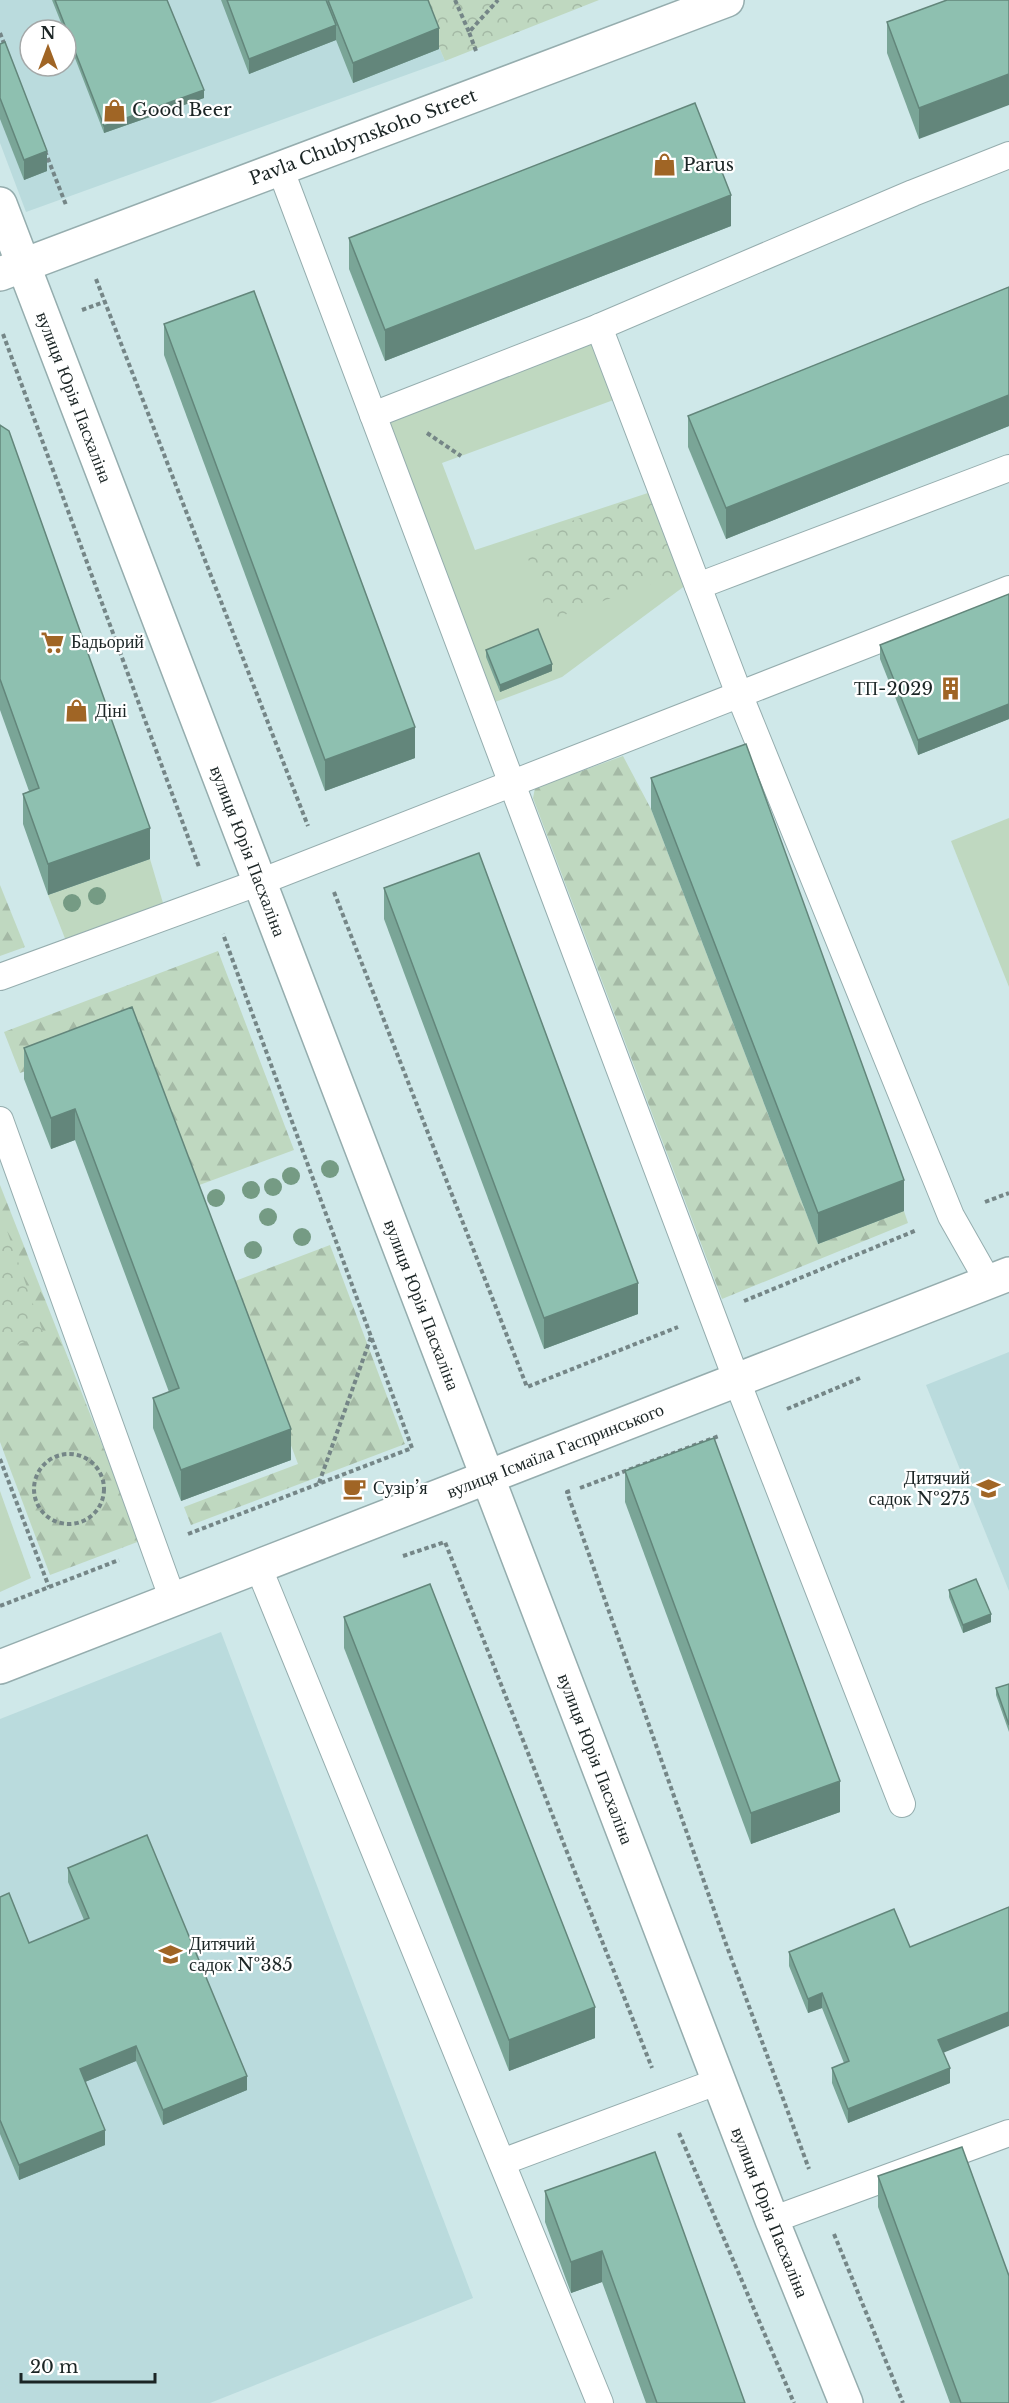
<svg xmlns="http://www.w3.org/2000/svg" width="1009" height="2403" font-family="'Libre Baskerville',serif">
  <defs>
    <pattern id="forest-firs" width="22" height="20" patternUnits="userSpaceOnUse" patternTransform="scale(1.5)"><rect width="22" height="20" fill="#bfd8c0"/><path d="M5 1l3.5 6h-7zM16 11l3.5 6h-7z" fill="#a4b9a5"/></pattern>
    <pattern id="park-crowns" width="20" height="18" patternUnits="userSpaceOnUse" patternTransform="scale(1.5)"><rect width="20" height="18" fill="#bfd8c0"/><path d="M2 6a3 3 0 1 1 6 0M12 15a3 3 0 1 1 6 0" fill="none" stroke="#a4b9a5"/></pattern>
  </defs>
  <rect width="100%" height="100%" fill="#cfe8e9"/>
  <g fill="#badbdd" fill-rule="evenodd">
    <path d="M0,0H419L445,61L26,212L0,143ZM30,30H66V66H30Z"/>
    <polygon points="1009,1352 1009,1591 926,1385"/>
    <polygon points="221,1632 473,2298 210,2403 0,2403 0,1719"/>
  </g>
  <g fill="#bfd8c0">
    <polygon points="591,338 619,398 442,463 475,550 657,490 690,582 562,677 487,705 386,424"/>
    <polygon points="1009,818 1009,987 951,841"/>
    <polygon points="150,859 163,903 66,941 48,895"/>
    <polygon points="0,1491 31,1578 0,1592"/>
  </g>
  <g fill="url(#forest-firs)">
    <polygon points="623,756 651,809 818,1244 904,1211 908,1223 722,1299 533,798 535,788"/>
    <polygon points="0,885 25,947 0,956"/>
    <polygon points="218,951 294,1150 194,1187 135,1033 20,1073 4,1032"/>
    <polygon points="0,1185 140,1541 50,1575 0,1442"/>
    <polygon points="330,1245 405,1444 191,1525 184,1507 298,1464 230,1283"/>
  </g>
  <g fill="url(#park-crowns)">
    <polygon points="419,0 599,0 445,61"/>
    <polygon points="653,492 682,573 550,620 521,539"/>
    <polygon points="5,1225 44,1335 0,1351 0,1226"/>
  </g>
  <g fill="none" stroke-linecap="round" stroke-linejoin="round">
    <defs>
      <g id="service">
        <polyline points="280,168 737,1381 902,1804"/>
        <polyline points="599,327 739,694 951,1216 989,1283"/>
        <polyline points="373,415 599,327 913,193 1009,155"/>
        <polyline points="698,586 1009,468"/>
        <polyline points="0,977 260,882 1009,589"/>
        <polyline points="0,1120 173,1600"/>
        <polyline points="258,1566 600,2403"/>
        <polyline points="502,2162 719,2081"/>
        <polyline points="772,2220 1009,2133"/>
      </g>
      <g id="minor">
        <path id="s1" d="M0,204L772,2220L846,2403"/>
        <path id="s2" d="M0,274L727,0"/>
        <path id="s3" d="M0,1667L1009,1274"/>
      </g>
    </defs>
    <use href="#service" stroke="#95adae" stroke-width="28"/>
    <use href="#minor" stroke="#95adae" stroke-width="36"/>
    <g stroke="#758687" stroke-width="4" stroke-dasharray="4.5 3" stroke-linecap="butt">
      <polyline points="455,0 469,32"/>
      <polyline points="0,33 5,46"/>
      <polyline points="476,51 469,32 498,0"/>
      <polyline points="45,151 66,205"/>
      <polyline points="96,279 308,826"/>
      <polyline points="82,310 104,302"/>
      <polyline points="3,334 199,867"/>
      <polyline points="427,433 461,456"/>
      <polyline points="334,892 527,1387 678,1327"/>
      <polyline points="985,1202 1009,1193"/>
      <polyline points="744,1301 917,1230"/>
      <polyline points="787,1409 860,1378"/>
      <circle cx="69" cy="1489" r="35"/>
      <polyline points="0,1459 49,1587"/>
      <polyline points="319,1483 371,1337"/>
      <polyline points="580,1488 719,1436"/>
      <polyline points="570,1491 567,1492 726,1944 809,2169"/>
      <polyline points="188,1534 412,1448 223,934"/>
      <polyline points="403,1556 445,1542 652,2068"/>
      <polyline points="0,1606 119,1560"/>
      <polyline points="679,2133 794,2403"/>
      <polyline points="834,2234 903,2403"/>
    </g>
    <use href="#service" stroke="#fff" stroke-width="26"/>
    <use href="#minor" stroke="#fff" stroke-width="33"/>
  </g>
  <g fill="#759b84">
    <circle cx="97" cy="896" r="9"/>
    <circle cx="72" cy="903" r="9"/>
    <circle cx="330" cy="1169" r="9"/>
    <circle cx="291" cy="1176" r="9"/>
    <circle cx="273" cy="1187" r="9"/>
    <circle cx="251" cy="1190" r="9"/>
    <circle cx="216" cy="1198" r="9"/>
    <circle cx="268" cy="1217" r="9"/>
    <circle cx="302" cy="1237" r="9"/>
    <circle cx="253" cy="1250" r="9"/>
  </g>
  <g fill="#7aa597">
    <polygon points="52,0 167,0 204,98 104,133 66,35 66,30 64,30"/>
    <polygon points="221,0 428,0 439,49 353,83 336,40 249,74"/>
    <polygon points="947,0 919,139 887,53 887,22"/>
    <polygon points="0,44 47,171 24,180 0,119"/>
    <polygon points="731,226 385,361 349,269 349,238"/>
    <polygon points="1009,287 1009,426 726,539 688,447 688,416"/>
    <polygon points="164,324 415,758 325,791 164,355"/>
    <polygon points="0,425 150,859 48,895 23,824 23,794 29,791 0,710"/>
    <polygon points="1009,594 1009,719 918,755 880,659 880,645"/>
    <polygon points="486,650 552,671 500,692 486,657"/>
    <polygon points="651,778 904,1211 818,1244 651,809"/>
    <polygon points="384,888 638,1314 544,1349 384,919"/>
    <polygon points="132,1007 291,1460 181,1501 153,1428 153,1398 169,1392 75,1140 51,1149 24,1079 24,1048"/>
    <polygon points="625,1471 840,1812 751,1844 625,1502"/>
    <polygon points="949,1590 991,1622 963,1633 949,1597"/>
    <polygon points="344,1617 595,2038 509,2071 344,1648"/>
    <polygon points="1009,1684 1009,1732 996,1695 996,1688"/>
    <polygon points="68,1868 247,2090 163,2125 136,2061 85,2082 105,2145 19,2180 0,2134 0,1897 29,1943 84,1920 68,1882"/>
    <polygon points="789,1952 943,2053 950,2083 848,2123 832,2083 832,2068 844,2063 822,2008 808,2013 789,1966"/>
    <polygon points="878,2176 1009,2403 950,2403 878,2207"/>
    <polygon points="545,2191 745,2403 646,2403 602,2282 571,2293 545,2222"/>
  </g>
  <g fill="#63867b">
    <polygon points="336,25 336,40 249,74 249,59"/>
    <polygon points="439,28 439,49 353,83 353,63"/>
    <polygon points="1009,74 1009,105 919,139 919,108"/>
    <polygon points="204,90 204,98 104,133 104,126"/>
    <polygon points="47,151 47,171 24,180 24,160"/>
    <polygon points="731,195 731,226 385,361 385,330"/>
    <polygon points="1009,395 1009,426 726,539 726,508"/>
    <polygon points="552,664 552,671 500,692 500,685"/>
    <polygon points="1009,704 1009,719 918,755 918,740"/>
    <polygon points="415,727 415,758 325,791 325,760"/>
    <polygon points="150,828 150,859 48,895 48,864"/>
    <polygon points="75,1109 75,1140 51,1149 51,1118"/>
    <polygon points="904,1180 904,1211 818,1244 818,1213"/>
    <polygon points="638,1283 638,1314 544,1349 544,1318"/>
    <polygon points="291,1429 291,1460 181,1501 181,1470"/>
    <polygon points="991,1614 991,1622 963,1633 963,1625"/>
    <polygon points="840,1781 840,1812 751,1844 751,1813"/>
    <polygon points="822,1993 822,2008 808,2013 808,1999"/>
    <polygon points="595,2007 595,2038 509,2071 509,2040"/>
    <polygon points="1009,2012 1009,2026 938,2055 938,2040"/>
    <polygon points="136,2046 136,2061 80,2084 80,2069"/>
    <polygon points="950,2068 950,2083 848,2123 848,2109"/>
    <polygon points="247,2076 247,2090 163,2125 163,2110"/>
    <polygon points="105,2130 105,2145 19,2180 19,2165"/>
    <polygon points="602,2251 602,2282 571,2293 571,2262"/>
  </g>
  <g fill="#8ec0b0" stroke="#63867b" stroke-width="1.5">
    <polygon points="55,0 167,0 204,90 104,126"/>
    <polygon points="227,0 326,0 336,25 249,59"/>
    <polygon points="328,0 428,0 439,28 353,63"/>
    <polygon points="947,0 1009,0 1009,74 919,108 887,22"/>
    <polygon points="5,42 47,151 24,160 0,98 0,44"/>
    <polygon points="695,103 731,195 385,330 349,238"/>
    <polygon points="1009,287 1009,395 726,508 688,416"/>
    <polygon points="254,291 415,727 325,760 164,324"/>
    <polygon points="0,425 9,431 150,828 48,864 23,794 39,788 0,679"/>
    <polygon points="1009,594 1009,704 918,740 880,645"/>
    <polygon points="538,629 552,664 500,685 486,650"/>
    <polygon points="746,744 904,1180 818,1213 651,778"/>
    <polygon points="479,853 638,1283 544,1318 384,888"/>
    <polygon points="132,1007 291,1429 181,1470 153,1398 179,1388 75,1109 51,1118 24,1048"/>
    <polygon points="714,1438 840,1781 751,1813 625,1471"/>
    <polygon points="976,1579 991,1614 963,1625 949,1590"/>
    <polygon points="430,1584 595,2007 509,2040 344,1617"/>
    <polygon points="1009,1684 1009,1725 996,1688"/>
    <polygon points="147,1835 247,2076 163,2110 136,2046 80,2069 105,2130 19,2165 0,2120 0,1897 9,1893 29,1943 89,1918 68,1868"/>
    <polygon points="1009,1907 1009,2012 938,2040 950,2068 848,2109 832,2068 849,2061 822,1993 808,1999 789,1952 894,1909 910,1947"/>
    <polygon points="962,2147 1009,2276 1009,2403 961,2403 878,2176"/>
    <polygon points="655,2152 745,2403 657,2403 602,2251 571,2262 545,2191"/>
  </g>
  <defs>
    <symbol id="shop-bare" viewBox="-9 -9 18 18"><path d="M-5-2.5h2.3a2.7 3.5 0 0 1 5.4 0H5L5.5 6h-11ZM-1.5-2.5h3a1.5 2.3 0 0 0-3 0Z" fill="#a06525" stroke="#fff" stroke-width="2.5" paint-order="stroke"/></symbol>
    <symbol id="supermarket-bare" viewBox="-9 -9 18 18"><path d="M-6-5.5h2.5l.6 2H6L4.5 2H-2.5L-4.4-4H-6ZM-1.5 3.2a1.3 1.3 0 1 0 .1 0ZM3 3.2a1.3 1.3 0 1 0 .1 0Z" fill="#a06525" stroke="#fff" stroke-width="2.5" paint-order="stroke"/></symbol>
    <symbol id="building-bare" viewBox="-9 -9 18 18"><path d="M-4-6H4V6H1V3H-1V6H-4ZM-2.5-4.3h1.7v1.8h-1.7ZM.8-4.3h1.7v1.8H.8ZM-2.5-1h1.7V.8h-1.7ZM.8-1h1.7V.8H.8Z" fill="#a06525" stroke="#fff" stroke-width="2.5" paint-order="stroke"/></symbol>
    <symbol id="cafe-bare" viewBox="-9 -9 18 18"><path d="M-5.5-4.5H6V0H3Q3 3.5 0 3.5H-2.5Q-5.5 3.5-5.5 0ZM3-3.2v2h1.7v-2ZM-6 4.5H4V6H-6Z" fill="#a06525" stroke="#fff" stroke-width="2.5" paint-order="stroke"/></symbol>
    <symbol id="school-bare" viewBox="-9 -9 18 18"><path d="M0-5L7-2L0 1L-7-2ZM-4 1L0 2.5L4 1V4Q0 6-4 4Z" fill="#a06525" stroke="#fff" stroke-width="2.5" paint-order="stroke"/></symbol>
  </defs>
  <g fill-rule="evenodd">
    <use href="#shop-bare" x="98" y="94" width="33" height="33"/>
    <use href="#shop-bare" x="648" y="148" width="33" height="33"/>
    <use href="#supermarket-bare" x="36" y="626" width="33" height="33"/>
    <use href="#building-bare" x="934" y="672" width="33" height="33"/>
    <use href="#shop-bare" x="60" y="694" width="33" height="33"/>
    <use href="#cafe-bare" x="338" y="1472" width="33" height="33"/>
    <use href="#school-bare" x="972" y="1472" width="33" height="33"/>
    <use href="#school-bare" x="154" y="1938" width="33" height="33"/>
  </g>
  <g text-anchor="middle" stroke-width="4.5" stroke-linejoin="round" paint-order="stroke">
    <g font-size="18" fill="#1b2525" stroke="#fff" text-anchor="start">
      <text x="132" y="116">Good Beer</text>
      <text x="683" y="171">Parus</text>
      <text x="71" y="648">Бадьорий</text>
      <text x="933" y="695" text-anchor="end">ТП-2029</text>
      <text x="95" y="717">Діні</text>
      <text x="970" y="1484" text-anchor="end">Дитячий<tspan x="970" dy="21">садок №275</tspan></text>
      <text x="373" y="1494">Сузір’я</text>
      <text x="189" y="1950">Дитячий<tspan x="189" dy="21">садок №385</tspan></text>
    </g>
    <g font-size="18" fill="#1b2525" stroke="#fff">
      <text dy="6" stroke="none"><textPath href="#s2" startOffset="388">Pavla Chubynskoho Street</textPath></text>
      <text dy="6" stroke="none"><textPath href="#s1" startOffset="207">вулиця Юрія Пасхаліна</textPath></text>
      <text dy="6" stroke="none"><textPath href="#s1" startOffset="693">вулиця Юрія Пасхаліна</textPath></text>
      <text dy="6" stroke="none"><textPath href="#s1" startOffset="1179">вулиця Юрія Пасхаліна</textPath></text>
      <text dy="6" stroke="none"><textPath href="#s3" startOffset="596">вулиця Ісмаїла Гаспринського</textPath></text>
      <text dy="6" stroke="none"><textPath href="#s1" startOffset="1665">вулиця Юрія Пасхаліна</textPath></text>
      <text dy="6" stroke="none"><textPath href="#s1" startOffset="2151">вулиця Юрія Пасхаліна</textPath></text>
    </g>
  </g>
  <g transform="translate(48 48)"><circle r="28" fill="#ffffff" stroke="#a4a8a8" stroke-width="1.5"/>
  <path d="M0-4.5L10 22L0 15L-10 22Z" fill="#a06525"/>
  <text y="-9" font-size="16" font-weight="bold" text-anchor="middle" fill="#1b2525">N</text>
  </g>
  <path d="M21 2373v9h134v-9" fill="none" stroke="#1b2525" stroke-width="3"/>
  <text x="30" y="2373" font-size="18" fill="#1b2525" stroke="#ffffff" stroke-width="4.5" paint-order="stroke">20 m</text>
</svg>
